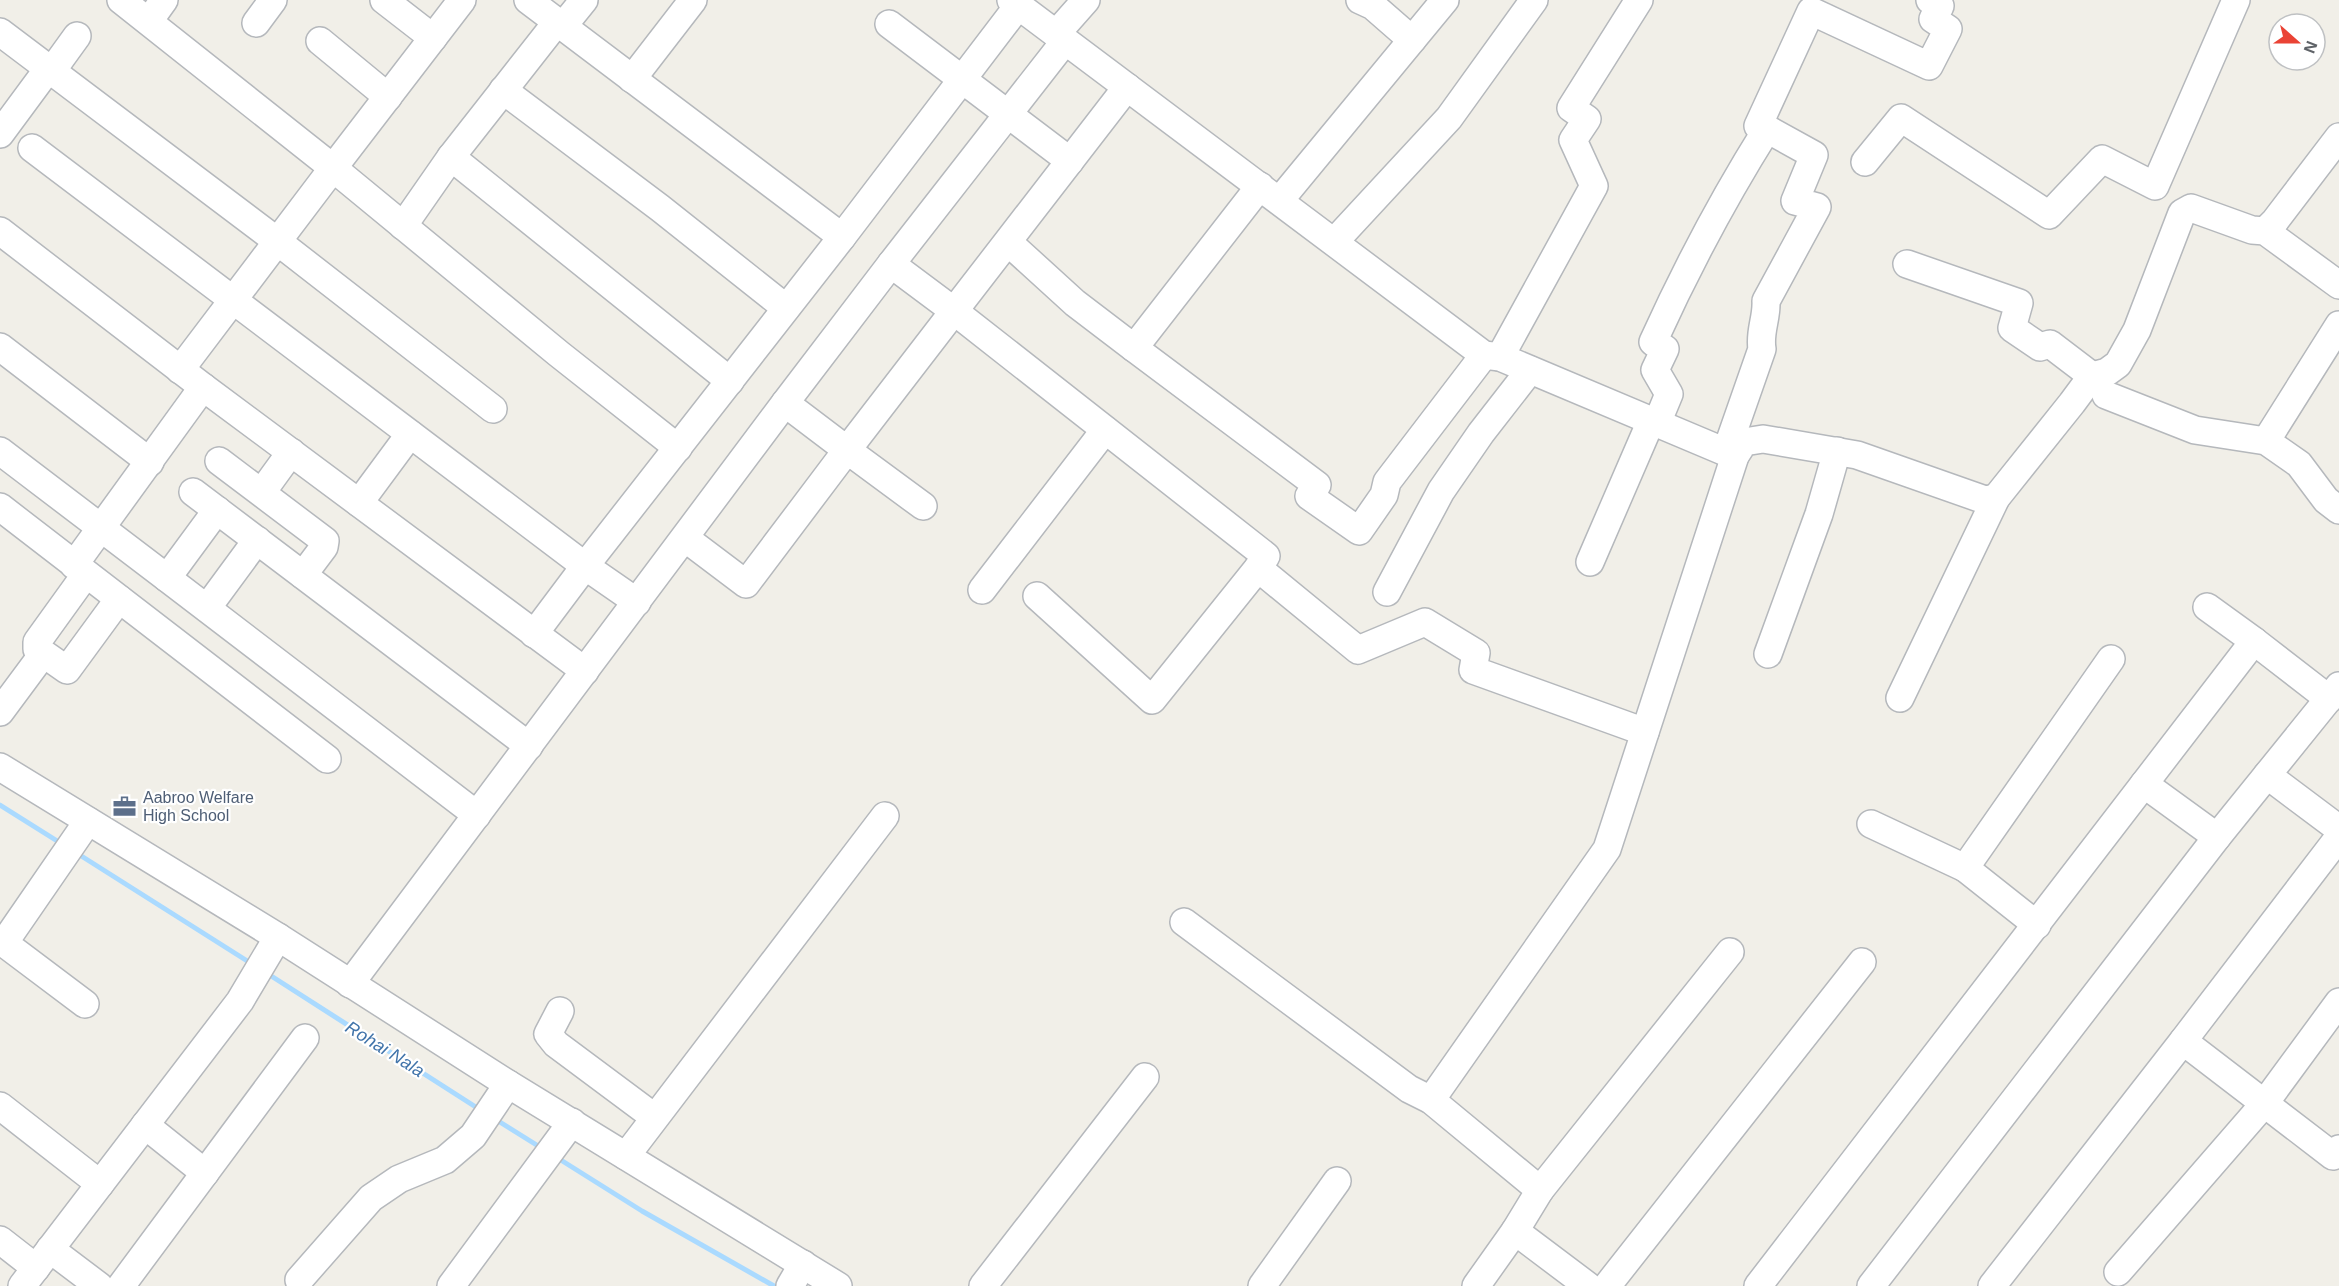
<svg xmlns="http://www.w3.org/2000/svg" width="2339" height="1286" font-family="Arial,sans-serif">
  <rect width="100%" height="100%" fill="#f1efe8"/>
  <g fill="none" stroke-linecap="round" stroke-linejoin="round">
    <g stroke="#aadaff" stroke-width="5">
      <polyline points="0,805 62,844"/>
      <polyline points="75,852 252,964"/>
      <polyline points="265,972 482,1111"/>
      <polyline points="495,1119 543,1149"/>
      <polyline points="556,1157 642,1211 774,1286"/>
    </g>
    <defs>
      <g id="minor">
        <polyline points="121,0 333,168 462,0"/>
        <polyline points="384,0 433,38"/>
        <polyline points="528,0 842,237 1018,6"/>
        <polyline points="1011,0 1484,355 1500,357 1735,456"/>
        <polyline points="1360,0 1373,6 1412,40"/>
        <polyline points="149,21 164,0"/>
        <polyline points="256,23 273,0"/>
        <polyline points="889,24 1070,161"/>
        <polyline points="563,26 584,0"/>
        <polyline points="0,32 277,241 493,409"/>
        <polyline points="1056,34 1086,0"/>
        <polyline points="320,41 388,97"/>
        <polyline points="51,72 77,36"/>
        <polyline points="632,79 693,0"/>
        <polyline points="1127,87 954,311 1266,556 1258,568 1358,650 1425,622 1476,653 1473,670 1645,732"/>
        <polyline points="503,90 660,208 786,308"/>
        <polyline points="0,134 48,69"/>
        <polyline points="32,148 585,566 534,634"/>
        <polyline points="451,157 730,381"/>
        <polyline points="1865,162 1901,118 2049,215 2102,159 2155,186 2236,0"/>
        <polyline points="1280,200 1445,0"/>
        <polyline points="403,226 451,157 557,22"/>
        <polyline points="0,231 203,387 585,671"/>
        <polyline points="2265,231 2275,221 2339,137"/>
        <polyline points="1335,241 1449,118 1534,0"/>
        <polyline points="1008,242 1075,303 1134,348 1260,186"/>
        <polyline points="1907,264 2019,303 2012,328 2040,347 2050,344 2092,376"/>
        <polyline points="0,347 150,462"/>
        <polyline points="1134,348 1317,485 1309,496 1359,531 1384,495 1387,482 1484,355"/>
        <polyline points="1500,357 1594,186 1573,140 1587,119 1571,108 1639,0"/>
        <polyline points="180,370 333,168 559,354 678,448"/>
        <polyline points="2106,395 2195,430 2266,441 2299,464 2326,500 2339,510"/>
        <polyline points="785,403 847,450 954,311 891,264 1065,41"/>
        <path d="M1657,423L1669,394L1655,370L1665,349L1653,342C1687,267 1723,199 1767,129L1758,126L1811,11L1929,66L1948,29L1933,19L1940,6L1930,0"/>
        <polyline points="2266,441 2339,325"/>
        <polyline points="0,451 167,578 217,510"/>
        <path d="M1726,452L1762,349C1759,332 1767,318 1766,301L1817,207L1795,201L1814,155L1767,129"/>
        <polyline points="219,461 325,541 324,547 303,575"/>
        <polyline points="193,492 529,746"/>
        <polyline points="262,492 291,452"/>
        <polyline points="359,503 410,434"/>
        <polyline points="0,507 327,759"/>
        <polyline points="685,538 746,584 847,450 923,506"/>
        <polyline points="1590,562 1651,421"/>
        <polyline points="74,565 203,387"/>
        <polyline points="86,574 37,642 37,649 67,670 119,599"/>
        <polyline points="167,578 477,815"/>
        <polyline points="982,590 1105,430"/>
        <polyline points="1387,592 1441,491 1481,433 1530,370"/>
        <polyline points="1037,596 1152,700 1258,568"/>
        <polyline points="637,602 585,566 842,237"/>
        <polyline points="207,608 257,540"/>
        <polyline points="2254,641 2329,699"/>
        <polyline points="1768,654 1819,514 1837,451"/>
        <polyline points="1900,698 1996,498 2072,403 2092,376 2107,372 2118,364 2137,330 2182,213 2191,208 2252,230 2265,231 2339,285"/>
        <polyline points="0,712 43,654"/>
        <polyline points="0,767 278,937 508,1084 838,1286"/>
        <polyline points="2267,775 2339,829"/>
        <polyline points="2144,784 2217,837"/>
        <polyline points="1871,824 1965,868"/>
        <polyline points="1184,922 1409,1089 1431,1100 1540,1190 1515,1231 1588,1286"/>
        <polyline points="2037,925 1965,868 2111,659"/>
        <polyline points="350,984 785,403 891,264"/>
        <polyline points="85,1004 4,943 88,821"/>
        <polyline points="560,1011 548,1034 556,1044 654,1117"/>
        <polyline points="2183,1041 2339,837"/>
        <polyline points="1431,1100 1607,849 1735,456 1744,442 1763,439 1857,455 1985,500 1996,498"/>
        <polyline points="0,1106 100,1184"/>
        <polyline points="145,1125 205,1173"/>
        <polyline points="626,1156 885,816"/>
        <polyline points="1540,1190 1730,952"/>
        <polyline points="0,1240 36,1268"/>
        <polyline points="50,1249 99,1286"/>
        <polyline points="2118,1272 2264,1104 2339,1002"/>
        <polyline points="299,1280 371,1198 399,1179 445,1160 473,1136 508,1084"/>
        <polyline points="22,1286 240,1001 278,937"/>
        <polyline points="121,1286 305,1038"/>
        <polyline points="451,1286 572,1122"/>
        <polyline points="790,1286 803,1264"/>
        <polyline points="983,1286 1145,1077"/>
        <polyline points="1262,1286 1337,1181"/>
        <polyline points="1476,1286 1515,1231"/>
        <polyline points="1607,1286 1862,962"/>
        <polyline points="1758,1286 2254,641 2207,607"/>
        <polyline points="1871,1286 2217,837 2339,686"/>
        <polyline points="1992,1286 2183,1041 2333,1156 2339,1149"/>
      </g>
    </defs>
    <use href="#minor" stroke="#b5b8bc" stroke-width="30"/>
    <use href="#minor" stroke="#fff" stroke-width="27"/>
  </g>
  <defs>
    <symbol id="office-bare" viewBox="-9 -9 18 18"><path d="M-6-3h4V-5.5h4V-3h4V5H-6ZM-1-4.5V-3h2v-1.5ZM-6 0V1H6V0Z" fill="#5c6f8a" stroke="#fff" stroke-width="2.5" paint-order="stroke"/></symbol>
  </defs>
  <g fill-rule="evenodd">
    <use href="#office-bare" x="108" y="790" width="33" height="33"/>
  </g>
  <g text-anchor="middle" stroke-width="4.5" stroke-linejoin="round" paint-order="stroke">
    <g font-size="16" fill="#4e5e75" stroke="#fff" text-anchor="start">
      <text x="143" y="803">Aabroo Welfare<tspan x="143" dy="18">High School</tspan></text>
    </g>
    <g font-size="18" font-style="italic" fill="#4174aa" stroke="#fff">
      <text transform="translate(385 1049) rotate(32)" y="6">Rohai Nala</text>
    </g>
  </g>
  <g transform="translate(2297 42) rotate(111)"><circle r="28" fill="#ffffff" stroke="#bfc1c3" stroke-width="1.5"/>
  <path d="M0-4.5L10 22L0 15L-10 22Z" fill="#ea4335"/>
  <text y="-9" font-size="16" font-weight="bold" text-anchor="middle" fill="#5f6368">N</text>
  </g>
</svg>
